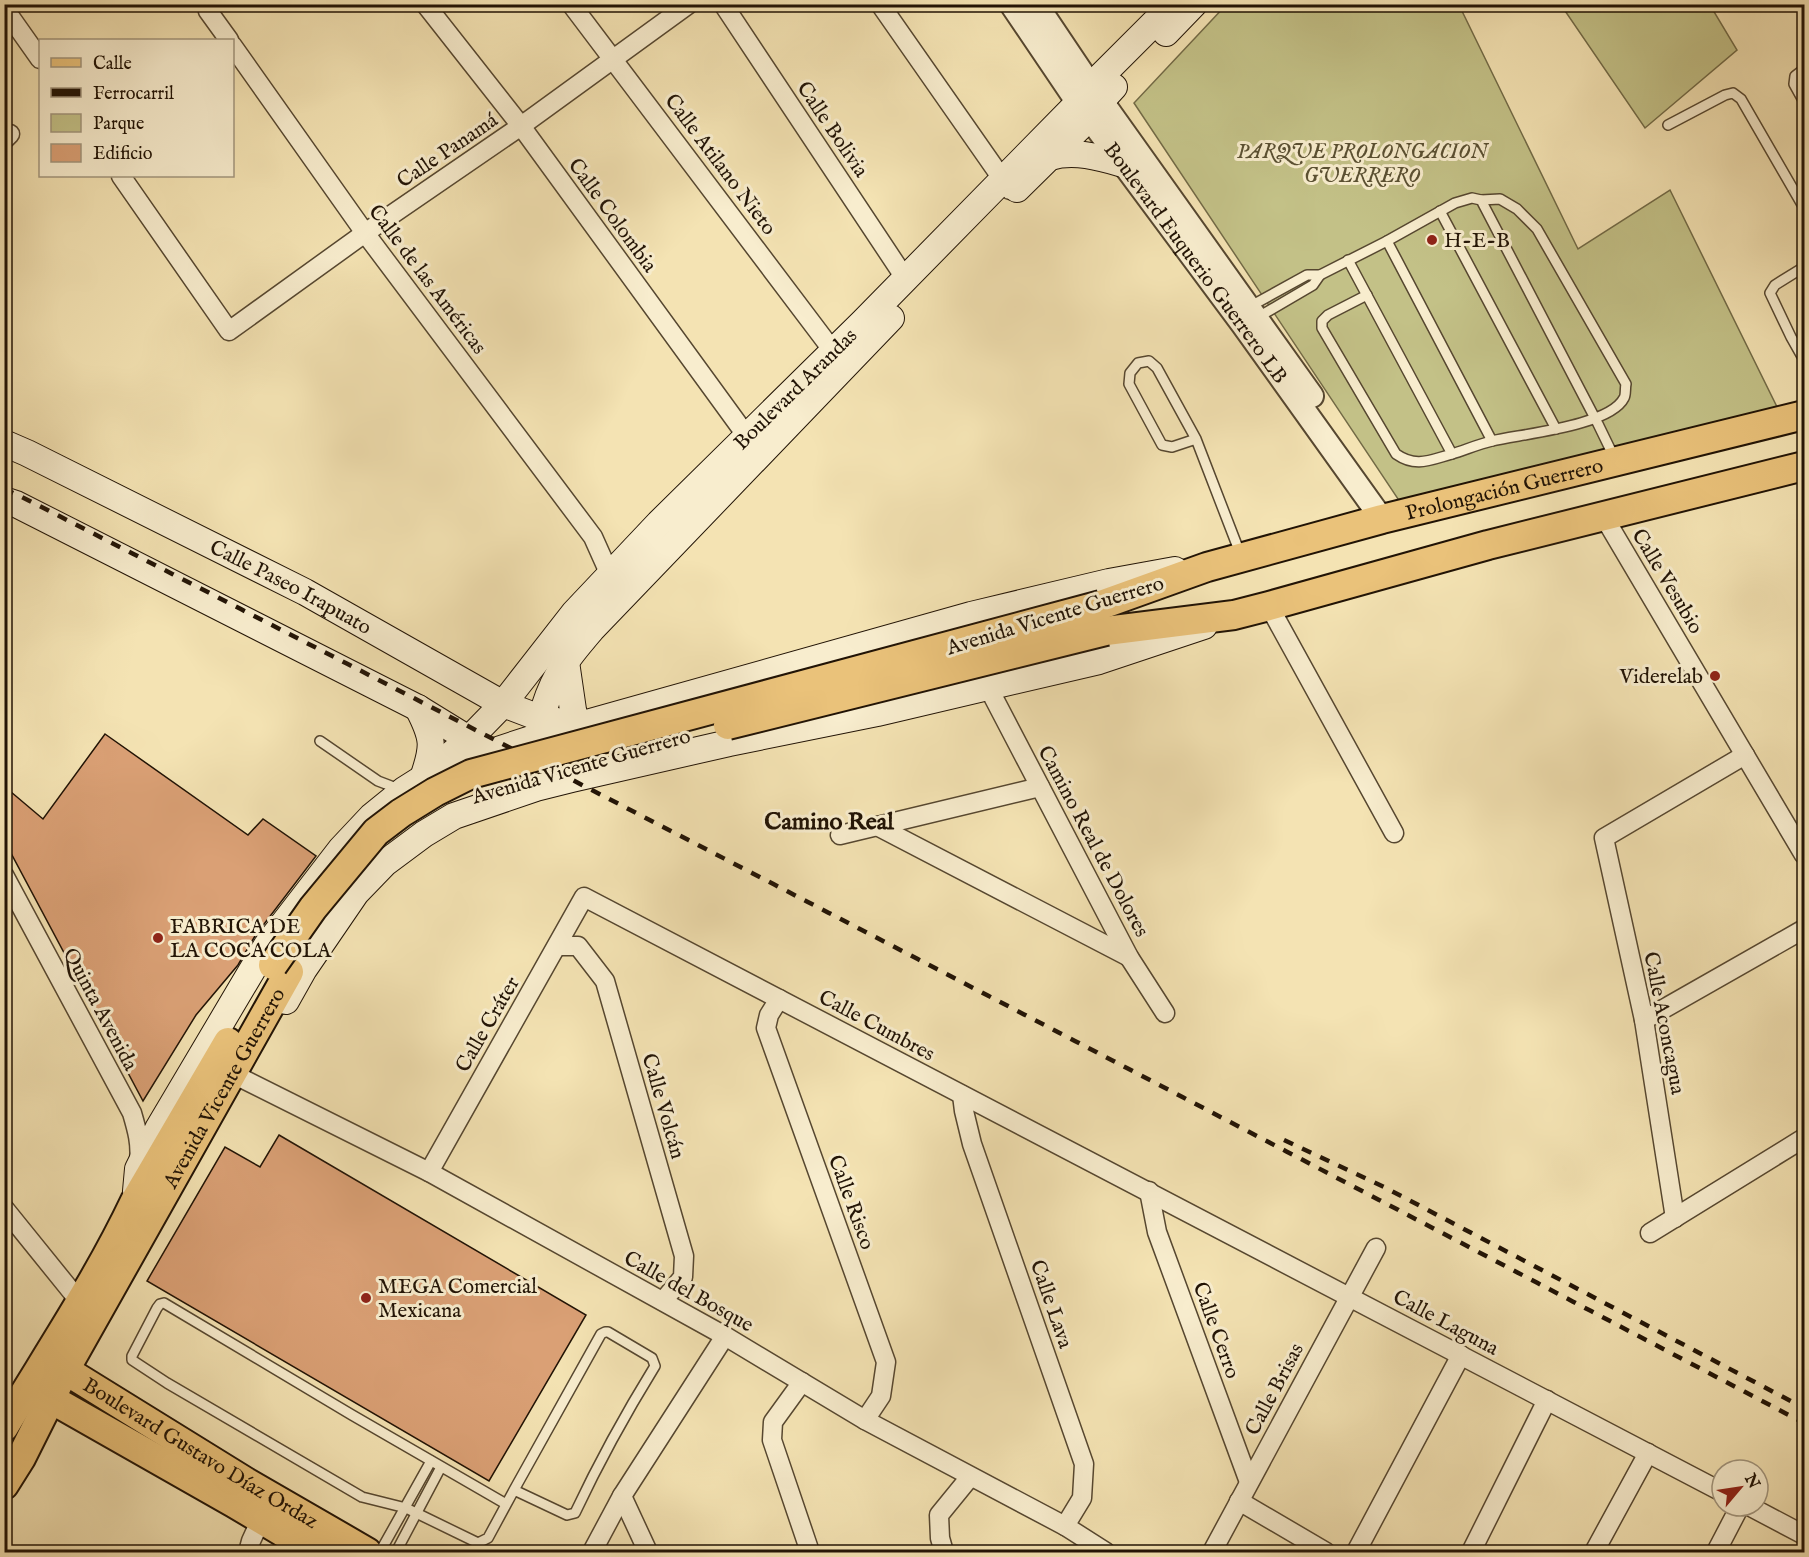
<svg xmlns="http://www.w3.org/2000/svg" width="1809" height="1557" font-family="'IM FELL English',serif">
  <rect width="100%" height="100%" fill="#f4e3b3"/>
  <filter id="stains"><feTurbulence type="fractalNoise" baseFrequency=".00333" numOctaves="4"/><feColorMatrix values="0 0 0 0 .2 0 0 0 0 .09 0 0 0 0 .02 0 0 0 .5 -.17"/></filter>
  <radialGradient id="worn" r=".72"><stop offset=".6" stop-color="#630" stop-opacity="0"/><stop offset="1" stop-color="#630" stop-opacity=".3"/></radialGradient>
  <g fill="#c3c187" stroke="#726a46" stroke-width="1.5">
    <polygon points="1226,5 1459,5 1578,249 1670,190 1780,413 1400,502 1134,103"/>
    <polygon points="1561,5 1710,5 1737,50 1645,128"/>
  </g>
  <g fill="#daa075" stroke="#211305" stroke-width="1.5">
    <polygon points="105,734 248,835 263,819 316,856 255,936 238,965 196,1015 143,1101 4,840 4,786 43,819"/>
    <polygon points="279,1135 586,1315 489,1481 147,1281 225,1147 260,1167"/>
  </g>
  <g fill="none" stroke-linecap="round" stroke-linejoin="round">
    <defs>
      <g id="service">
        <polyline points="1804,69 1795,76 1794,84 1804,102"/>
        <polyline points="1668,125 1725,95 1733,93 1741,99 1804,208"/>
        <polyline points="1440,211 1556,429"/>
        <polyline points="1387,241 1492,441"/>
        <path d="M1348,260L1452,454C1465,450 1479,444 1492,441C1521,434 1610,426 1624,398C1626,395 1625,388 1626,384L1537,229L1517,209L1500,199L1481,200"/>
        <polyline points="1804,267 1775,285 1770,293 1791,337 1804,360"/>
        <path d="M1367,295L1328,315L1322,321V328L1396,454C1416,468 1430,460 1452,454"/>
        <polyline points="1249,307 1307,275 1320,275 1387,241 1455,203 1472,198 1481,200 1598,424 1614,457"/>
        <polyline points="1255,319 1313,285 1320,275"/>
        <polyline points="1196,439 1172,447 1162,445 1129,384 1130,373 1138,363 1149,361 1157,368 1196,439 1240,553"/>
        <polyline points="320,741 378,781 399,789"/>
        <path d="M506,1504L352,1415L164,1303L160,1304L157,1308L132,1356V1360L167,1383L362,1497L406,1508L478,1543L488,1538L514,1490L601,1334L605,1332H608L652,1358L655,1366C626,1413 599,1462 575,1513L567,1515L514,1490"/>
        <polyline points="380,1552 431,1461"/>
        <polyline points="396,1552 441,1467"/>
      </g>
      <g id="minor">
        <polyline points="206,4 208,11 229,40"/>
        <polyline points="425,4 521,126 754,446"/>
        <polyline points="571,4 833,351"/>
        <polyline points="723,4 905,278"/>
        <polyline points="880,4 1010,190"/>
        <polyline points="4,8 40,59"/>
        <polyline points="232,45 365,233 593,537 610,575 615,583"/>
        <polyline points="4,140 10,134"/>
        <polyline points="121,176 229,331 365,233 521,126 689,4"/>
        <polyline points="1604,517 1804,855"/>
        <polyline points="1269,606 1394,833"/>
        <polyline points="988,687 1129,957 1165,1013"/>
        <polyline points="877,826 1129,957"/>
        <polyline points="840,835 1040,787"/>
        <path d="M4,875L132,1113C137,1130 141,1144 139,1161"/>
        <polyline points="557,946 578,946 605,981 684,1256 683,1277 663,1301"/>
        <polyline points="779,999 769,1015 766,1028 886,1362 881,1396 865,1420"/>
        <polyline points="1644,1020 1804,929"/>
        <polyline points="243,1079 429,1172 725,1336 865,1420 1065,1526 1106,1552"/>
        <polyline points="962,1095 964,1111 972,1144 1084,1464 1082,1498 1065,1526"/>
        <polyline points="429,1172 584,897 1722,1492"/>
        <polyline points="1149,1191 1157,1232 1249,1482"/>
        <polyline points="4,1208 80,1302"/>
        <polyline points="1675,1218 1644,1020 1604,838 1745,755"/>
        <polyline points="1650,1233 1804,1138"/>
        <polyline points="802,1382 773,1422 772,1440 810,1552"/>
        <polyline points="622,1496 648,1552"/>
        <polyline points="1239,1501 1326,1552"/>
        <polyline points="1749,1506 1804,1535"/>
        <polyline points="248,1552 251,1541 261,1519"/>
        <polyline points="592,1552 622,1496 725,1336"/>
        <polyline points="944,1552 940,1538 939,1515 970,1477"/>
        <polyline points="1212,1552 1376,1248"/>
        <polyline points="1356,1552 1461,1355"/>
        <polyline points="1471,1552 1547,1400"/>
        <polyline points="1594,1552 1648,1453"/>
        <polyline points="1716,1552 1740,1506"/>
      </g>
      <g id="tertiary">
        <path id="s1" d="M1011,4L1078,103L1243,325L1382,519"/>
        <polyline points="1036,4 1091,86 1312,396"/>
      </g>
      <g id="secondary">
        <polyline points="1166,33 1194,4"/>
        <path d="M1050,157C1074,150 1099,157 1123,164"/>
        <polyline points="1017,189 1089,118 1102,100 1114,87"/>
        <path id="s2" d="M4,443L27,453L305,592L503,704L540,718L557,721"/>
        <polyline points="4,500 16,504 418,708 483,748"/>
        <polyline points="566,662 573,710 582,741"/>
        <path d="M418,708C434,739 434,746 423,778"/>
        <path d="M537,752C538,720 548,690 565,663C573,651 583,640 592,629L891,318"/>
        <path id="s3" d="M441,763L469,739L503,704L574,613L659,523L863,322L1078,103L1091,86L1173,4"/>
        <polyline points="286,1001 304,969 356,893 385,863 424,834 454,816 536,788 572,779 729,743 877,713 1099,661 1204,626"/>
        <polyline points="136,1191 138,1169 158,1129 267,945 341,849 372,816 404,790 423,778 458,763 537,737 971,615 1109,582 1175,570"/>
      </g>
      <g id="primary">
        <path id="s4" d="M1101,605L1207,567L1382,519L1804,415"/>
        <polyline points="1106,631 1234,615 1269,606 1488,545 1804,466"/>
        <path id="s5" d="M65,1370L246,1482L367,1552"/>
        <polyline points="51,1399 234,1503 316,1552"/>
        <path d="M4,1427C49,1352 98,1279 135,1201L228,1042"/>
        <path id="s6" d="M4,1485L21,1458L65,1370L289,972"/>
      </g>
    </defs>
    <use href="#service" stroke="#564730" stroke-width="12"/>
    <use href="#minor" stroke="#564730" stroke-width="21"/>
    <use href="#tertiary" stroke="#564730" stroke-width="26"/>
    <use href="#secondary" stroke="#211305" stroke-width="28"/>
    <use href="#primary" stroke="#211305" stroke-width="32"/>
    <use href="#service" stroke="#f8edce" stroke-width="9"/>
    <use href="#minor" stroke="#f8edce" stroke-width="18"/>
    <use href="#tertiary" stroke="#f8edce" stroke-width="22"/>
    <use href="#secondary" stroke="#f8edce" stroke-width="26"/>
    <use href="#primary" stroke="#eac27a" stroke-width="28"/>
    <g stroke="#211305" stroke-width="4.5" stroke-dasharray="10 10" stroke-linecap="butt">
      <path d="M4,489L20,496C617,801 1211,1111 1804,1423"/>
      <polyline points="1284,1140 1386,1188 1804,1408"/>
    </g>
    <defs>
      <g id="primary-bridge">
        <polyline points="728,725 1106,631"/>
        <polyline points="273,965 313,908 376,832 401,813 435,792 471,774 1101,605"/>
      </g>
    </defs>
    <use href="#primary-bridge" stroke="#211305" stroke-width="32" stroke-linecap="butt"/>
    <use href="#primary-bridge" stroke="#eac27a" stroke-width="28"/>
  </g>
  <g fill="#8f2418" stroke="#f8edce" stroke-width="2">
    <circle cx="1432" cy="240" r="6"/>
    <circle cx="1715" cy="676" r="6"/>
    <circle cx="158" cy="938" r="6"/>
    <circle cx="366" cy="1298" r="6"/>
  </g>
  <g text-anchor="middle" stroke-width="6" stroke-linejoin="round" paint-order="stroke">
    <g font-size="21" fill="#211305" stroke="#f8edce">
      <text transform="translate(833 129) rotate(56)" y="7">Calle Bolivia</text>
      <text transform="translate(447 150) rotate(-34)" y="7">Calle Panamá</text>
      <text transform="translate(721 164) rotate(53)" y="7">Calle Atilano Nieto</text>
      <text transform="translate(613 215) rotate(54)" y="7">Calle Colombia</text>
      <text dy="7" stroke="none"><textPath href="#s1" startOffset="318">Boulevard Euquerio Guerrero LB</textPath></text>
      <text transform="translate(428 279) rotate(53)" y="7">Calle de las Américas</text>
      <text dy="7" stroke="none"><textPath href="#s3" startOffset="516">Boulevard Arandas</textPath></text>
      <text dy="7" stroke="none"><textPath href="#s4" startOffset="420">Prolongación Guerrero</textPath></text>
      <text transform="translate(1668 581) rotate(59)" y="7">Calle Vesubio</text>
      <text dy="7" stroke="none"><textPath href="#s2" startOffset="321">Calle Paseo Irapuato</textPath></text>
      <text transform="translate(1055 615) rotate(-17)" y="7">Avenida Vicente Guerrero</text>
      <text transform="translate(581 766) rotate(-16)" y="7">Avenida Vicente Guerrero</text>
      <text transform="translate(1094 841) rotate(62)" y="7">Camino Real de Dolores</text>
      <text transform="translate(101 1009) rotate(62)" y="7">Quinta Avenida</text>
      <text transform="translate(1665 1023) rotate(79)" y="7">Calle Aconcagua</text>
      <text transform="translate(487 1024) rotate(-60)" y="7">Calle Cráter</text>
      <text transform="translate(877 1025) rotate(28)" y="7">Calle Cumbres</text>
      <text dy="7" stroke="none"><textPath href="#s6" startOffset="454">Avenida Vicente Guerrero</textPath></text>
      <text transform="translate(664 1106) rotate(74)" y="7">Calle Volcán</text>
      <text transform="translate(852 1202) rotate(70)" y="7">Calle Risco</text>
      <text transform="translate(689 1291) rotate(29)" y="7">Calle del Bosque</text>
      <text transform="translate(1052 1304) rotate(71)" y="7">Calle Lava</text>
      <text transform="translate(1446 1322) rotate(28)" y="7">Calle Laguna</text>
      <text transform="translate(1217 1330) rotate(70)" y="7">Calle Cerro</text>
      <text transform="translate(1274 1389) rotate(-62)" y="7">Calle Brisas</text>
      <text dy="7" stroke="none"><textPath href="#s5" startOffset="159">Boulevard Gustavo Díaz Ordaz</textPath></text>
    </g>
    <g font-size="21" font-style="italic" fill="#5a5032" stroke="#f8edce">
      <text x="1362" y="158">PARQUE PROLONGACION<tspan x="1362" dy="24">GUERRERO</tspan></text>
    </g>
    <g font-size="21" fill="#211305" stroke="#f8edce" text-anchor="start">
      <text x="1444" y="247">H-E-B</text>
      <text x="1703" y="683" text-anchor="end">Viderelab</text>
      <text x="170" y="933">FABRICA DE<tspan x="170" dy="24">LA COCA COLA</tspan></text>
      <text x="378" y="1293">MEGA Comercial<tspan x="378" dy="24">Mexicana</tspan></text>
    </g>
    <g font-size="24" font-weight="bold" fill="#211305" stroke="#f8edce">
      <text x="829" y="829">Camino Real</text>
    </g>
  </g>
  <rect width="1809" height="1557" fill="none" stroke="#f4e3b3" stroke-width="24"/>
  <rect x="6" y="6" width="1797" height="1545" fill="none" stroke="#211305" stroke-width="3"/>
  <rect x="12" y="12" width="1785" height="1533" fill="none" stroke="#211305" stroke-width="1.5"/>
  <rect x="39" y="39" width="195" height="138" fill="#f8edce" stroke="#a2967e" stroke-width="1.5"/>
  <rect x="51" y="58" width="30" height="9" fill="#eac27a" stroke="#a2967e" stroke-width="1.5"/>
  <text x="93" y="69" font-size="18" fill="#211305">Calle</text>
  <rect x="51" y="88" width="30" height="9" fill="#211305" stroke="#a2967e" stroke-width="1.5"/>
  <text x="93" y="99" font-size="18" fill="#211305">Ferrocarril</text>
  <rect x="51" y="114" width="30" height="18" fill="#c3c187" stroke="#a2967e" stroke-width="1.5"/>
  <text x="93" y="129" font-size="18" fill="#211305">Parque</text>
  <rect x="51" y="144" width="30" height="18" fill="#daa075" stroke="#a2967e" stroke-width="1.5"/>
  <text x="93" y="159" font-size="18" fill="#211305">Edificio</text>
  <g transform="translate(1740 1488) rotate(61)"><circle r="28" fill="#f8edce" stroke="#a2967e" stroke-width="1.5"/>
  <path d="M0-4.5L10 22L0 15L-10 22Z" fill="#8f2418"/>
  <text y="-9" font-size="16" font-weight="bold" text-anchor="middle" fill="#211305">N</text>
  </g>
  <rect width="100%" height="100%" filter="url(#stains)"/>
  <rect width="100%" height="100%" fill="url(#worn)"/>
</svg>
